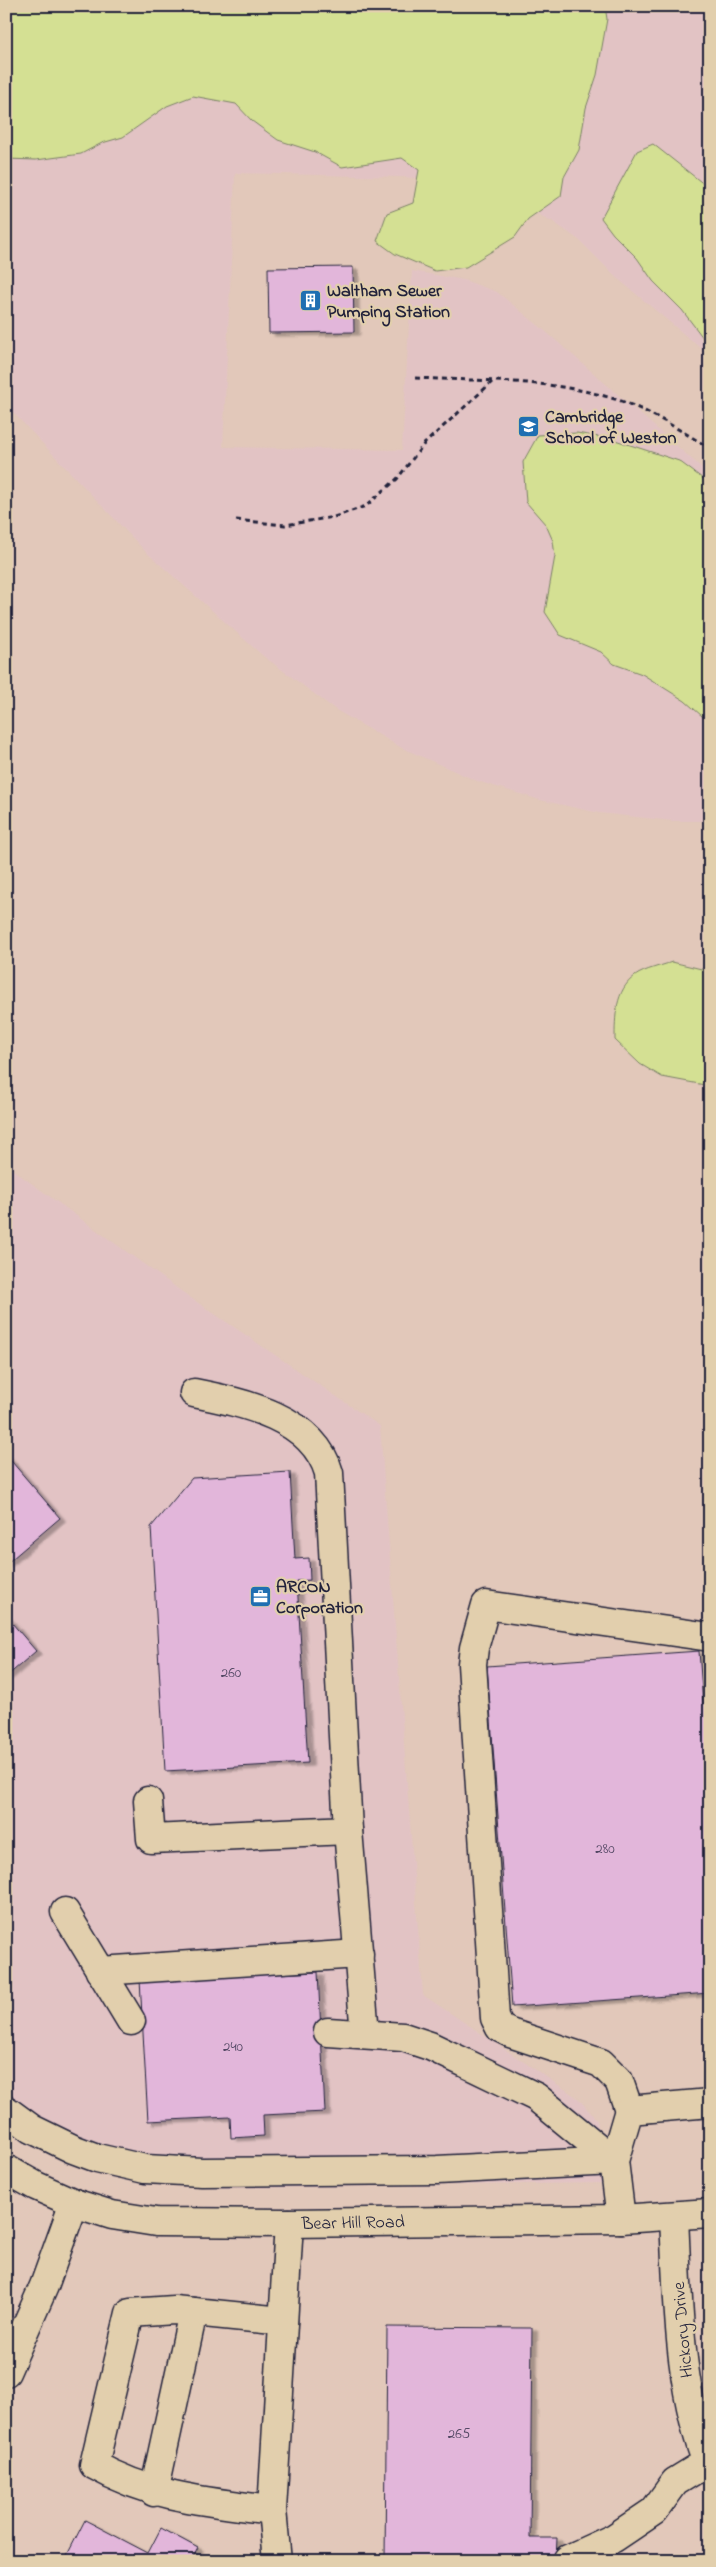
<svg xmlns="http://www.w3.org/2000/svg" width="716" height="2567" font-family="'Indie Flower',sans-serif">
  <defs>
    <filter id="shadow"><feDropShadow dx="5.5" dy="3" stdDeviation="1" flood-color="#0004"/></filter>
  </defs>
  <rect width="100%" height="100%" fill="#e2c8ba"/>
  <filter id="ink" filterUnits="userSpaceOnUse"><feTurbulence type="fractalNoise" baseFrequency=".02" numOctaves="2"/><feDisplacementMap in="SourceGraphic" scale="10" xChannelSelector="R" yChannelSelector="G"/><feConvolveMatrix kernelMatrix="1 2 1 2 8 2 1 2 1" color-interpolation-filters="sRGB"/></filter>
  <g filter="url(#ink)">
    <g fill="#e2c3c4">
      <polygon points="6,6 710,6 710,356 617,278 579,240 552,221 522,207 441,180 402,177 235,173 223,447 402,450 412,271 464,280 497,292 544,330 710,475 710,821 673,821 599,813 540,800 477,781 402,748 336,710 262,655 146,552 6,405"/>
      <polygon points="6,1165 188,1296 380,1426 423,1995 578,2098 597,2120 607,2183 225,2188 154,2184 90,2172 30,2143 6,2125"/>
    </g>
    <g fill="#d4e093" stroke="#7b8167">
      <polygon points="6,6 605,6 607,19 597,75 586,108 579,150 564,177 561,196 528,219 515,237 466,267 435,271 395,254 377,241 387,213 413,203 419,170 402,158 342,167 315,152 278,140 252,121 236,104 193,96 167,106 123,137 102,143 81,154 36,160 6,159"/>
      <polygon points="653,144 710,189 710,347 682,310 653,281 637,258 613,234 601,218 637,151"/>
      <polygon points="577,433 615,440 679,461 710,484 710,723 685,701 642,674 614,664 601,652 560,635 545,612 555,556 553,541 546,525 526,502 523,462 538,435"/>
      <path d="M672,962L710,971V1086L662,1077L640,1064L615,1040C615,1018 615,990 635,976C645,969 661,966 672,962Z"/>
    </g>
    <g fill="#e2b6da" stroke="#22223b" filter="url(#shadow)">
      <polygon points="353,267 354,332 269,333 268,268"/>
      <polygon points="6,1455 60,1518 6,1564"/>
      <polygon points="290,1472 295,1559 309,1558 310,1580 297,1581 308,1763 165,1771 151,1527 192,1478"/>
      <polygon points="6,1616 36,1651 6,1677"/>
      <polygon points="699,1651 703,1704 710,1703 710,1993 512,2007 487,1666"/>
      <polygon points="318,1972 325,2112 263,2115 264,2136 231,2138 230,2117 148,2121 140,1980"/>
      <polygon points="387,2327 532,2328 530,2538 557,2538 556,2561 385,2561"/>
      <polygon points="85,2520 148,2553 161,2528 198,2548 191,2561 64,2561"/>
    </g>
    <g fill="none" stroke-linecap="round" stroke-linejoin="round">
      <defs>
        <g id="minor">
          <path d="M194,1393C244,1403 313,1417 329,1473L348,1830L365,2034"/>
          <polyline points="148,1801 151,1839 348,1830"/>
          <polyline points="65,1912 131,2021"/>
          <polyline points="100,1971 359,1954"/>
          <polyline points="328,2032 403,2037 430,2046 536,2097 614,2161"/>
          <polyline points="6,2110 32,2129 73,2149 97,2158 145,2169 202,2172 437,2170 614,2161"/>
          <polyline points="629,2110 619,2081 601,2063 510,2033 500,2028 495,2018 472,1664 474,1648 486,1605 710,1637"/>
          <polyline points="6,2169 36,2186 74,2203 112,2215 156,2222 289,2223 621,2219 710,2213"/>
          <path d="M674,2217C678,2301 678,2391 710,2471"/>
          <polyline points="621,2219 614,2161 629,2110 710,2103"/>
          <polyline points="6,2372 44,2286 74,2203"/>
          <polyline points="154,2492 193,2312"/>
          <path d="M272,2510C209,2502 150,2497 94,2465L130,2313L174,2310L283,2321"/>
          <polyline points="568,2559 614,2538 654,2511 675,2482 706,2463"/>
          <polyline points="277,2561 272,2510 289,2223"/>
        </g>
      </defs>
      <use href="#minor" stroke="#22223b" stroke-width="31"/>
      <g stroke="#22223b" stroke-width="3" stroke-dasharray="5 4" stroke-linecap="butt">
        <path d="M415,378C479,381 546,379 608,397C645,407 677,429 710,448"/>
        <polyline points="236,520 285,525 334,517 366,506 397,479 424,444 492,382"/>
      </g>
      <use href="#minor" stroke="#e2cfad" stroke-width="28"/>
    </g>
  </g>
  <defs>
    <symbol id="building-square" viewBox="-11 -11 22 22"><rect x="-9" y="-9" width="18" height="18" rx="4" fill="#1f6fb2" stroke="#e2cfad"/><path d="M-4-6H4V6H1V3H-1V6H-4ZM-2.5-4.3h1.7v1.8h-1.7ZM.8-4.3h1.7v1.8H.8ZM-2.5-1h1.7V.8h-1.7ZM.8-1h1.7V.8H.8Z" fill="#fff"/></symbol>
    <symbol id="school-square" viewBox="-11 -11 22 22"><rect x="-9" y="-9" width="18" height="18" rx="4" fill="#1f6fb2" stroke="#e2cfad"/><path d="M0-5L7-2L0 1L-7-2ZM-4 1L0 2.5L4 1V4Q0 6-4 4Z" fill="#fff"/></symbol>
    <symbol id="office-square" viewBox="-11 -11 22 22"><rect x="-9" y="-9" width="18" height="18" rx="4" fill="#1f6fb2" stroke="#e2cfad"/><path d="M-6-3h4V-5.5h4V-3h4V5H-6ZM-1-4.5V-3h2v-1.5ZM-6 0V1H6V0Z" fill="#fff"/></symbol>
  </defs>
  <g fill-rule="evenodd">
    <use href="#building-square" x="298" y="288" width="25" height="25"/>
    <use href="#school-square" x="516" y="414" width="25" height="25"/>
    <use href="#office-square" x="248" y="1584" width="25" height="25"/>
  </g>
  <g text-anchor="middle" stroke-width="4.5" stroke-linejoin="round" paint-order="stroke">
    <g font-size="15" fill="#524763">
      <text x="231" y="1677">260</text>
      <text x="605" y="1853">280</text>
      <text x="233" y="2051">240</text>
      <text x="459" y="2438">265</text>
    </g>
    <g font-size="18" font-weight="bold" fill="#22223b" stroke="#e2cfad" text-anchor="start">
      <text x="327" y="296">Waltham Sewer<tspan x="327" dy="21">Pumping Station</tspan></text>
      <text x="545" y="422">Cambridge<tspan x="545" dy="21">School of Weston</tspan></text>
      <text x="276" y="1592">ARCON<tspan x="276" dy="21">Corporation</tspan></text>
    </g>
    <g font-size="18" fill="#22223b" stroke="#e2cfad">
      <text transform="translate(353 2222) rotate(-1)" y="6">Bear Hill Road</text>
      <text transform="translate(682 2330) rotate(-95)" y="6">Hickory Drive</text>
    </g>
  </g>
  <rect width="716" height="2567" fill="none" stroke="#e2cfad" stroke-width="25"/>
  <rect x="12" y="12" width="691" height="2542" fill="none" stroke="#22223b" stroke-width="2" filter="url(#ink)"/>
</svg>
